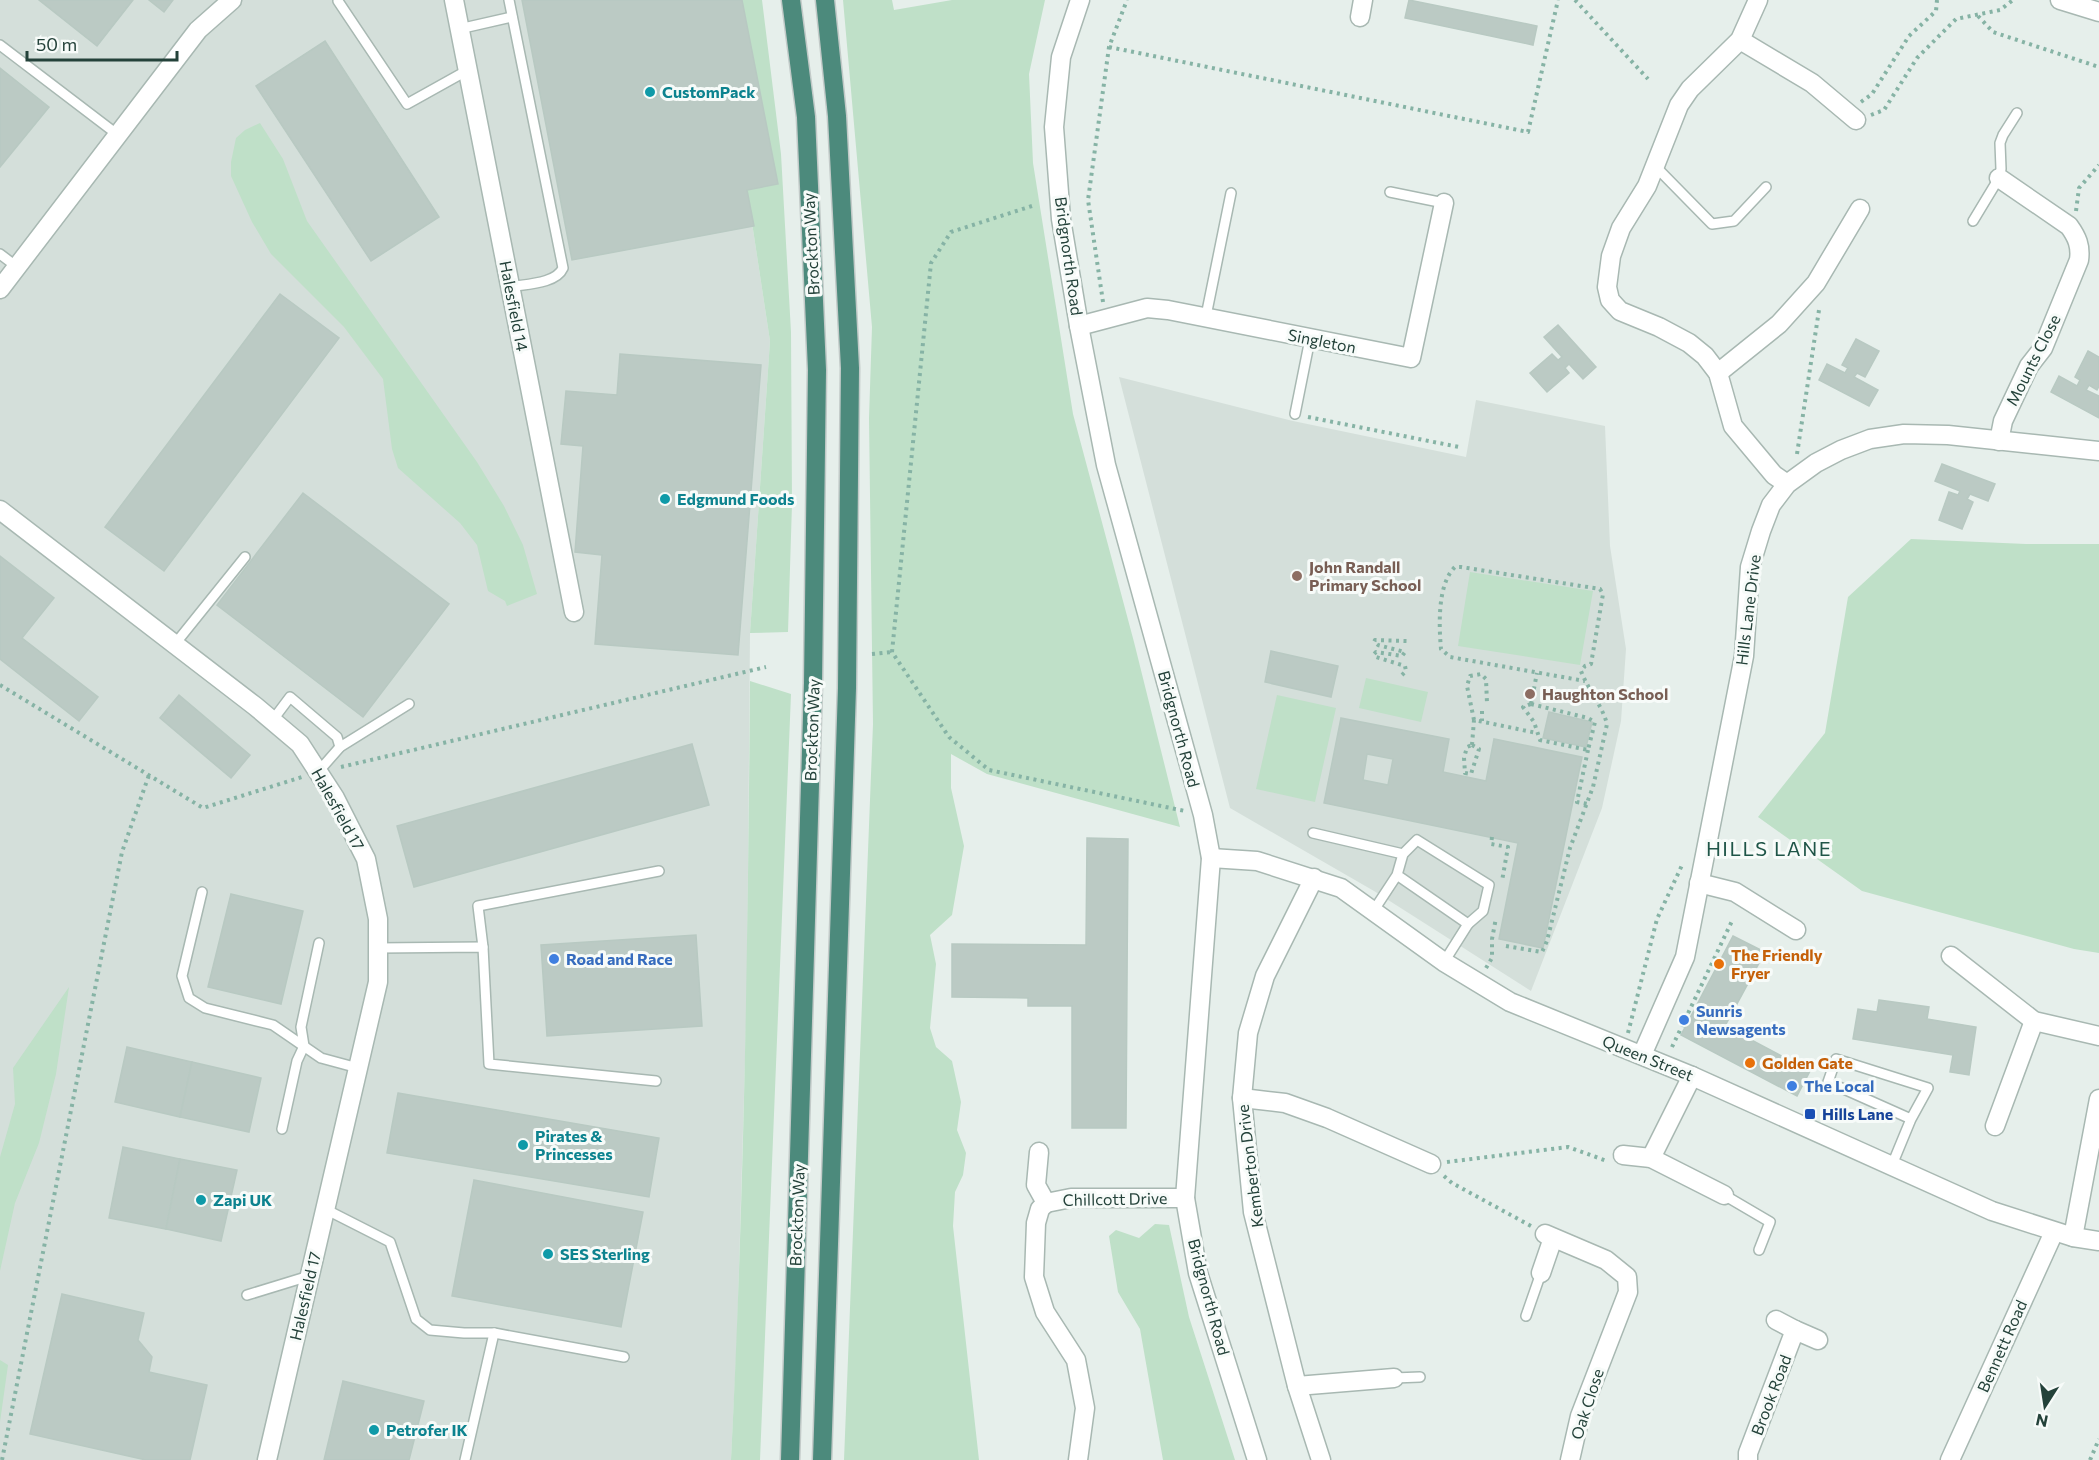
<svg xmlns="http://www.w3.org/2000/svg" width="2099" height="1460" font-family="Commissioner,sans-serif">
  <rect width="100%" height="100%" fill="#e6efeb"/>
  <g fill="#d4dfda">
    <polygon points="0,0 742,0 778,184 747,190 770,341 750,633 747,990 737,1338 731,1460 0,1460"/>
    <polygon points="1119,377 1293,421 1466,457 1476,400 1605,426 1610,546 1626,649 1621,721 1602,808 1531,991 1374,891 1230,808"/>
  </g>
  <g fill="#bfe0c8">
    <polygon points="742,0 762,0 781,154 791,332 792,504 788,632 750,633 770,341 747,190 778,184"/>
    <polygon points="843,0 892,0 894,10 952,0 1045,0 1029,74 1033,163 1073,414 1134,642 1180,827 987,774 951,754 951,788 964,846 952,915 930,935 936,964 930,1028 936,1047 952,1061 961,1102 957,1130 966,1153 963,1175 955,1192 953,1226 979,1460 844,1460 873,724 869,418 872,327"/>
    <polygon points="260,123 283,159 307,221 477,462 504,506 523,545 537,594 507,606 505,601 488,591 477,545 460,523 398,468 392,449 383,379 344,327 271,254 252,222 231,176 231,162 236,138 245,130"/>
    <polygon points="1911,539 2026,544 2099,544 2099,953 2074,949 1862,891 1758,817 1825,733 1848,597"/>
    <polygon points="1470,572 1593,591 1580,665 1458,646"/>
    <polygon points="1366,678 1428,692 1421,722 1359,708"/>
    <path d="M750,681L791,694L760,1460H731C744,1201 748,941 750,681Z"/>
    <polygon points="1277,695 1336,708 1315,802 1256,789"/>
    <polygon points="69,987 56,1074 39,1143 15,1203 0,1271 0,1157 15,1104 13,1068"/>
    <polygon points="1155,1224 1169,1225 1189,1317 1235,1460 1163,1460 1140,1329 1118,1292 1109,1236 1116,1230 1139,1238"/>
    <polygon points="0,1360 8,1365 0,1422"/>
  </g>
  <g fill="#bbcac4" stroke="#b8c9c2" stroke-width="1.5" fill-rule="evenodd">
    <polygon points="39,0 133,0 97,46"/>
    <polygon points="149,0 173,0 164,12"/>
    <polygon points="522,0 742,0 778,184 747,190 754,226 572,260"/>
    <polygon points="1409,0 1537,26 1533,45 1405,18"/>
    <polygon points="325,41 439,217 371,261 256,86"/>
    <polygon points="0,68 49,107 0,167"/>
    <polygon points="280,294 339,338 164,571 105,527"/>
    <polygon points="1558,325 1596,367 1583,379 1569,364 1565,368 1569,373 1547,392 1530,373 1552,354 1558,360 1562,357 1544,337"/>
    <polygon points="1856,339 1879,351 1865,377 1857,373 1854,377 1878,390 1869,406 1819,380 1827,364 1845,373 1848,368 1842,365"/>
    <polygon points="2088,351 2099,357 2099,386 2097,390 2089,385 2086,390 2099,396 2099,418 2051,392 2059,376 2077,386 2080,380 2075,377"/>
    <polygon points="620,354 761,365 738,655 595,644 602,555 575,552 583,446 561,444 566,391 617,395"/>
    <polygon points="1942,464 1995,484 1988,501 1970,494 1967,499 1973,502 1962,529 1939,520 1949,492 1958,495 1960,491 1935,481"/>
    <polygon points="303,493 449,604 363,717 217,605"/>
    <polygon points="0,556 54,598 22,638 98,697 79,721 0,659"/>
    <polygon points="1271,651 1338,666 1331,697 1265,682"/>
    <polygon points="179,695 250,755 231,778 160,718"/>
    <polygon points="1549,712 1592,722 1586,747 1543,738"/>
    <path d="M1341,718L1449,739L1443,772L1486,781L1494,739L1582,757L1543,948L1499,939L1518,843L1324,803ZM1367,754L1393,759L1388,785L1363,780Z"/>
    <polygon points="692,744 709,805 414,887 397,826"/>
    <polygon points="1087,838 1128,839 1126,1128 1072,1128 1072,1006 1028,1006 1028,998 952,997 952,944 1086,945"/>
    <polygon points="231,894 303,911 281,1004 208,987"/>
    <polygon points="696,935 702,1026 547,1036 541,945"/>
    <polygon points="1733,936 1765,952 1725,1026 1810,1071 1797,1096 1681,1035"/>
    <polygon points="1879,1000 1929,1007 1927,1019 1976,1027 1969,1075 1950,1072 1953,1055 1853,1039 1858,1009 1877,1012"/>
    <polygon points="127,1047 192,1062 180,1117 115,1102"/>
    <polygon points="192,1062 261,1078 249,1132 180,1117"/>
    <polygon points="398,1093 659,1138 649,1197 387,1153"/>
    <polygon points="123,1147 180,1159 166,1229 109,1218"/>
    <polygon points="180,1159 237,1170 221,1241 166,1229"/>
    <polygon points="474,1180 643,1212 621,1327 452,1296"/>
    <polygon points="62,1294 144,1313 138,1340 152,1357 149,1372 207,1385 190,1460 146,1460 30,1434"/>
    <polygon points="343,1381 424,1401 409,1460 324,1460"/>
  </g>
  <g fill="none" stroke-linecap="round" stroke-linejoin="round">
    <defs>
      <g id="service">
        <path d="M509,0L563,268C556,284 525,284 510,287"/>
        <polyline points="338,1 407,104 468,70"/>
        <polyline points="459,29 512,17"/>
        <polyline points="0,45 118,135"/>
        <polyline points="1655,166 1712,224 1734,221 1766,187"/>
        <polyline points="1390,192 1444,203"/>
        <polyline points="1973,221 1999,178 2001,169 2000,143 2003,135 2017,113"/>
        <polyline points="0,254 17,267"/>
        <polyline points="1206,316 1231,193"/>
        <polyline points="1295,414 1310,339"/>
        <polyline points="175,644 245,557"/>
        <polyline points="272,721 290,697 337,737 340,747"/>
        <polyline points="318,772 340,747 409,704"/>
        <polyline points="1313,833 1403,854"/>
        <polyline points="202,892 182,976 189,998 205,1008 273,1025 321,1058 358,1068"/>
        <polyline points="1374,910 1397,875 1403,854 1417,840 1489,885 1483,911 1468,924 1397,875"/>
        <polyline points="483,947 478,906 659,871"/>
        <polyline points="378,948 483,947 489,1064 656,1081"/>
        <polyline points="1444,962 1468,924"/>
        <polyline points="282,1129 297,1061 304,1046 301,1027 319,943"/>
        <polyline points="1892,1165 1911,1119 1928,1088 1836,1059 1828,1082 1911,1119"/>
        <polyline points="1724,1195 1770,1222 1759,1250"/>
        <polyline points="325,1209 390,1242 416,1319 430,1330 464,1333 494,1333 624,1357"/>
        <polyline points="247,1295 309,1276"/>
        <polyline points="1526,1316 1541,1273"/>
        <polyline points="1394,1378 1420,1377"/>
        <polyline points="465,1460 494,1333"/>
      </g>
      <g id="minor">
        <polyline points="454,0 574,612"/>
        <polyline points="1758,0 1740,40 1690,89 1679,105 1647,186 1621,228 1611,256 1607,287 1610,300 1620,311 1659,327 1689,343 1705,356 1718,373 1733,426 1774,475 1787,484"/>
        <polyline points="2060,0 2099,12"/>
        <polyline points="1360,17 1363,0"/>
        <polyline points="1740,40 1812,83 1856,120"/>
        <polyline points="0,289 198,30 232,0"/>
        <polyline points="1079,326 1147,308 1168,310 1411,358 1444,203"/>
        <polyline points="1718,373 1779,324 1816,283 1860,209"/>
        <path d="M1999,441L2003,421L2029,366L2043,348L2079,260C2081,246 2077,237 2069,226L1999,178"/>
        <polyline points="0,510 255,706 300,744 335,798 366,859 378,919 378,982 267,1460"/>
        <polyline points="1211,858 1257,861 1341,888 1444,962 1510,1002 1692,1076 1992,1211 2073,1237 2099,1241"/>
        <polyline points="1314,878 1265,976 1248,1033 1242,1098 1253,1212 1297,1386 1321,1460"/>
        <polyline points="1699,883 1735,892 1796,930"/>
        <polyline points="1951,956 2034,1021 2099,1036"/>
        <polyline points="1642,1055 1685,957 1744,656 1750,567 1761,531 1771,505 1787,484 1816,463 1841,450 1870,439 1904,434 1948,435 2099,451"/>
        <polyline points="1242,1098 1285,1103 1327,1118 1431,1164"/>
        <polyline points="1995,1126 2034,1021"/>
        <polyline points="1039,1152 1036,1185 1046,1203"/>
        <polyline points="1623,1155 1651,1158 1724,1195"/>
        <polyline points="1651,1158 1692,1076"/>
        <polyline points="1046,1203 1040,1209 1036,1223 1034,1277 1045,1312 1076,1360 1085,1408 1078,1460"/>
        <polyline points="1046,1203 1071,1198 1185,1198"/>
        <polyline points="1545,1234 1606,1260 1627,1277 1628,1292 1580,1416 1570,1460"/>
        <polyline points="2073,1237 2099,1099"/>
        <polyline points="1541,1273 1553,1238"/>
        <polyline points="1776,1320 1795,1330"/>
        <polyline points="1297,1386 1394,1378"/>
        <polyline points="1748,1460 1748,1453 1795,1330 1818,1340"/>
        <polyline points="1950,1460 2054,1232"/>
      </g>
      <polyline id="tertiary" points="1080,0 1061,57 1054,127 1061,219 1079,326 1106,465 1203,815 1211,858 1185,1198 1198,1273 1257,1460"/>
      <g id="trunk">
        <polyline points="790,1460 813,683 817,370 806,117 791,0"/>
        <polyline points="822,1460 847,688 850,368 837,116 825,0"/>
      </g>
    </defs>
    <use href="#service" stroke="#a8b8b2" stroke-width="12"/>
    <use href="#minor" stroke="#a8b8b2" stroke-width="21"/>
    <use href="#tertiary" stroke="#a8b8b2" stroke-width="21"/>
    <use href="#trunk" stroke="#c2cac8" stroke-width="21"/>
    <g stroke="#86b3a5" stroke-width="4" stroke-dasharray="3 4.5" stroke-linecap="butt">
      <polyline points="1575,0 1648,79"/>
      <polyline points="1978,16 1993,32 2099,67"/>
      <polyline points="1109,47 1528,132 1558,0"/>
      <polyline points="1861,102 1872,94 1909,36 1936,11 1937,0"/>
      <polyline points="1871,115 1884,110 1917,58 1956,19 2000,10 2013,0"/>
      <polyline points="1032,206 951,232 931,263 892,652 949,737 989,770 1185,811"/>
      <polyline points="2076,211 2079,188 2099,165"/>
      <polyline points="1103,302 1088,200 1109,47 1127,0"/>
      <polyline points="1308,417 1459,447"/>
      <polyline points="1797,454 1819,310"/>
      <polyline points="872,654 892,652"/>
      <polyline points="1402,675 1406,671 1405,666 1376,657 1374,654 1376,652 1402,656 1405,652 1378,645 1374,642 1375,640 1407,641"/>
      <polyline points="0,685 203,808 302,777"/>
      <polygon points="1531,704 1588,718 1595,722 1588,750 1540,740 1534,722 1523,707"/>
      <polyline points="1531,704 1537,673"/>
      <polyline points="1482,711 1482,721"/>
      <polyline points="1474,720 1467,686 1470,676 1481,674 1486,679 1487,703"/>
      <polyline points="1472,745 1474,720 1537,733"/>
      <polygon points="1472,745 1479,749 1471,774 1465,773 1464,758 1467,747"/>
      <polyline points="1588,750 1577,802 1588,804"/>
      <polyline points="341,767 766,667"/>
      <polyline points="1492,837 1491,844 1508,847 1502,881"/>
      <path d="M1506,946L1542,952L1547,941L1570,848L1593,787L1607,724C1602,705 1588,690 1581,671L1585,666L1591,664L1603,594L1600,589L1461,567H1455C1437,584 1439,627 1441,649L1450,657L1585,681"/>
      <polyline points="1486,968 1492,958 1492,939 1496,918"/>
      <polyline points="1628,1033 1657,919 1683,863"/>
      <polyline points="1672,1047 1732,921"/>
      <polyline points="1447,1162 1568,1147 1607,1161"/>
      <polyline points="1444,1176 1452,1183 1531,1226"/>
      <polyline points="2,1460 122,852 149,775"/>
      <polyline points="2090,1460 2099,1439"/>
    </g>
    <use href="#service" stroke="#fff" stroke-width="9"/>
    <use href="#minor" stroke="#fff" stroke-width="18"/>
    <use href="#tertiary" stroke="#fff" stroke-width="18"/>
    <use href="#trunk" stroke="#4c8a7c" stroke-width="18"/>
  </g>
  <g fill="#0f9aa8" stroke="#f7fbf9" stroke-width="2">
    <circle cx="650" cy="92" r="6"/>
    <circle cx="665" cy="499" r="6"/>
    <circle cx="523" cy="1145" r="6"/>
    <circle cx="201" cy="1200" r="6"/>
    <circle cx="548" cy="1254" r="6"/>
    <circle cx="374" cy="1430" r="6"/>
  </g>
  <g fill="#8d6e63" stroke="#f7fbf9" stroke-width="2">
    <circle cx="1297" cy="576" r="6"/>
    <circle cx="1530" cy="694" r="6"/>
  </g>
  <g fill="#3f7fe0" stroke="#f7fbf9" stroke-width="2">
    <circle cx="554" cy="959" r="6"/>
    <circle cx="1684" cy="1020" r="6"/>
    <circle cx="1792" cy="1086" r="6"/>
  </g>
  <g fill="#e8710a" stroke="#f7fbf9" stroke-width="2">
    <circle cx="1719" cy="964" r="6"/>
    <circle cx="1750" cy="1063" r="6"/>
  </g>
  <rect fill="#1a4fb4" stroke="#f7fbf9" stroke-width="2" x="1804" y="1108" width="12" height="12" rx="3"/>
  <g text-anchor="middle" stroke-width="6" stroke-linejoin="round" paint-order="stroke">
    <g font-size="16" font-weight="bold" fill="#0d838f" stroke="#f7fbf9" text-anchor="start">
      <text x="662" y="98">CustomPack</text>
      <text x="677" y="505">Edgmund Foods</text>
      <text x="535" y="1142">Pirates &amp;<tspan x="535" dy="18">Princesses</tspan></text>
      <text x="213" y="1206">Zapi UK</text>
      <text x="560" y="1260">SES Sterling</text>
      <text x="386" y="1436">Petrofer IK</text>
    </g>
    <g font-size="16" fill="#24423a" stroke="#f7fbf9">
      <text transform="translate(811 244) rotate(-93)" y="6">Brockton Way</text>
      <text transform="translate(1069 256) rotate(82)" y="6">Bridgnorth Road</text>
      <text transform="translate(514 306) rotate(79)" y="6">Halesfield 14</text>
      <text transform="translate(1322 341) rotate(11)" y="6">Singleton</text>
      <text transform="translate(2033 360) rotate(-63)" y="6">Mounts Close</text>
      <text transform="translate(1748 610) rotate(-83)" y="6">Hills Lane Drive</text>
      <text transform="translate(1179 729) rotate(75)" y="6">Bridgnorth Road</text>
      <text transform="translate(812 730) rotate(-88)" y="6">Brockton Way</text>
      <text transform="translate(338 809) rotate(61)" y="6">Halesfield 17</text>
      <text transform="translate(1648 1058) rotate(22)" y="6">Queen Street</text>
      <text transform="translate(1250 1166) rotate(-97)" y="6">Kemberton Drive</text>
      <text transform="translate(1115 1199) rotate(-1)" y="6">Chillcott Drive</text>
      <text transform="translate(797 1215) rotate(-88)" y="6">Brockton Way</text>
      <text transform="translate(305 1296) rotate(-77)" y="6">Halesfield 17</text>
      <text transform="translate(1209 1297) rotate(75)" y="6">Bridgnorth Road</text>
      <text transform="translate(2002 1346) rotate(-66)" y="6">Bennett Road</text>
      <text transform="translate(1771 1395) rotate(-69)" y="6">Brook Road</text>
      <text transform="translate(1587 1404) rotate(-72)" y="6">Oak Close</text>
    </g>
    <g font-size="16" font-weight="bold" fill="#785e54" stroke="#f7fbf9" text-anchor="start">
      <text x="1309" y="573">John Randall<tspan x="1309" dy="18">Primary School</tspan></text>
      <text x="1542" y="700">Haughton School</text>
    </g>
    <g font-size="16" font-weight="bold" fill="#c56008" stroke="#f7fbf9" text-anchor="start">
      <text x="1731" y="961">The Friendly<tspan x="1731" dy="18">Fryer</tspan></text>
      <text x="1762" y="1069">Golden Gate</text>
    </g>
    <g font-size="16" font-weight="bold" fill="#366cbe" stroke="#f7fbf9" text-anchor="start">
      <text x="566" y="965">Road and Race</text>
      <text x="1696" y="1017">Sunris<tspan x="1696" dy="18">Newsagents</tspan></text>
      <text x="1804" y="1092">The Local</text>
    </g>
    <g font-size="16" font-weight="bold" fill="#164399" stroke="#f7fbf9" text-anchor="start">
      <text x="1822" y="1120">Hills Lane</text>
    </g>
    <g font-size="20" letter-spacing="1.5" fill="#1f5548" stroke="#f7fbf9">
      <text x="1769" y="856">HILLS LANE</text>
    </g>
  </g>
  <g transform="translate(2045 1406) rotate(192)" stroke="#f7fbf9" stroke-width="4.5" paint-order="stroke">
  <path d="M0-4.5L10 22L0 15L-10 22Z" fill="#24423a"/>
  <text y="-9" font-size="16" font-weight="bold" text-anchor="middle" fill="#24423a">N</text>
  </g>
  <path d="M27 51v9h150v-9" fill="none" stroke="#24423a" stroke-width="3"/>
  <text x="36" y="51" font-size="18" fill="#24423a" stroke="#f7fbf9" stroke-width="4.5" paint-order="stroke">50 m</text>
</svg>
